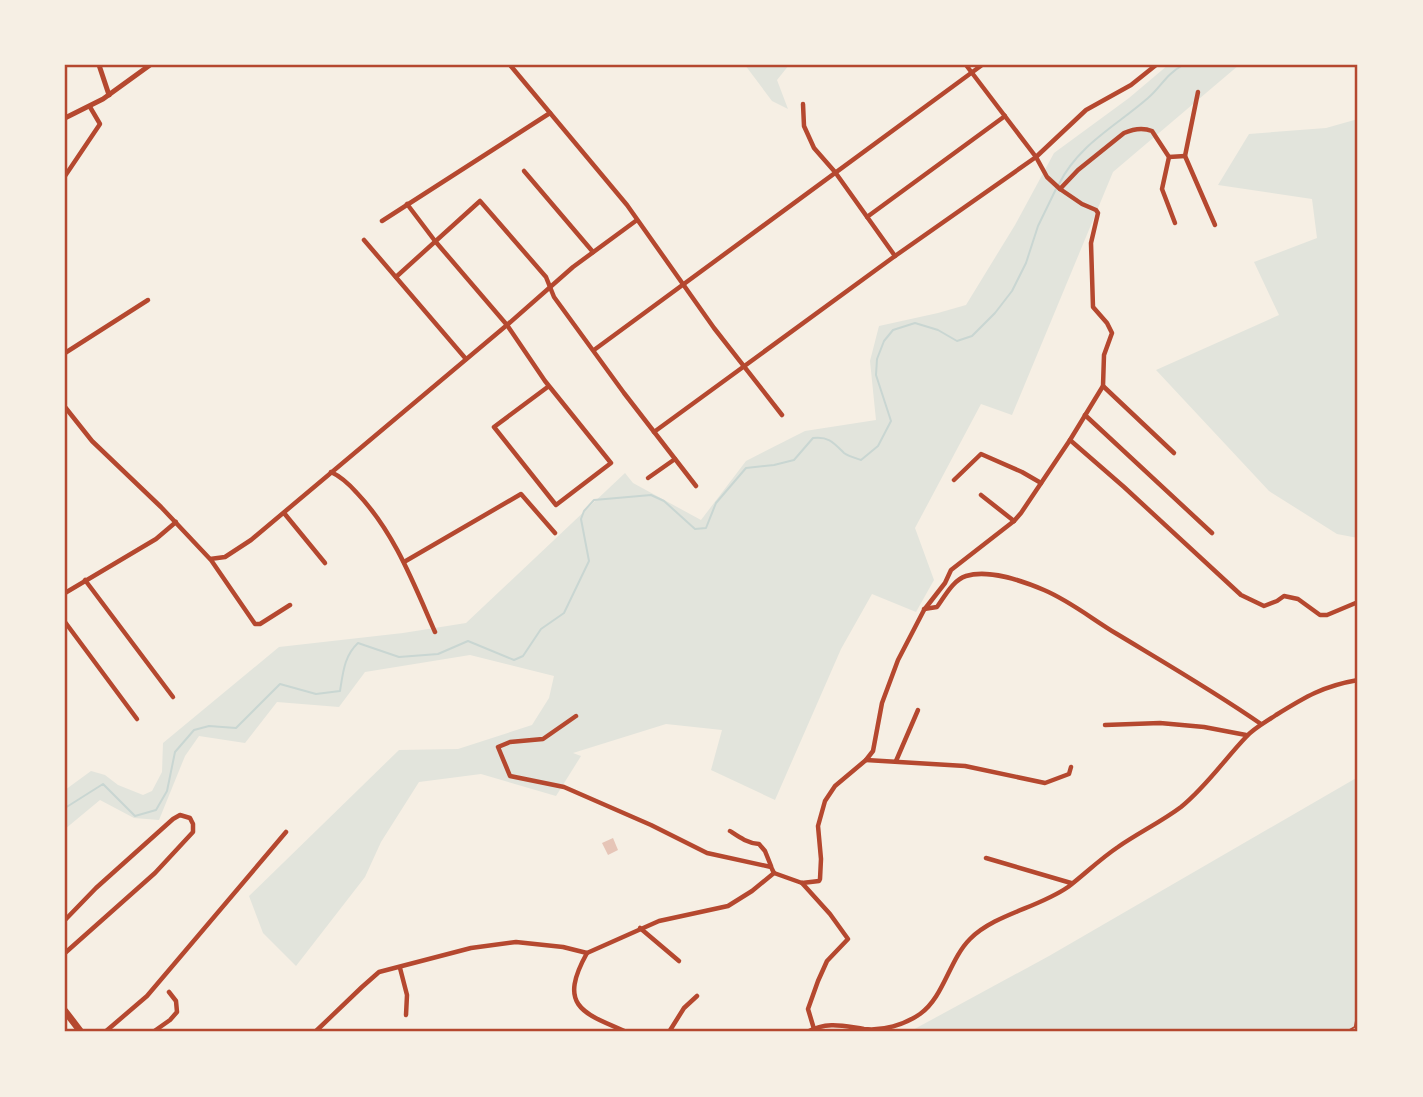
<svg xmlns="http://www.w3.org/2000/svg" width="1423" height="1097" font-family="'PT Sans Narrow',sans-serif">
  <rect width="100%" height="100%" fill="#f6efe4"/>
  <g fill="#e2e4dc">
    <polygon points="745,65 789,65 777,80 788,109 772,101"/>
    <polygon points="1168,65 1239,65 1113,172 1012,415 981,404 915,528 934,580 916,612 872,594 841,649 775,800 711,770 722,730 666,724 573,753 581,756 556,796 481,774 419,782 381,842 365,877 296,966 263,933 249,896 399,750 458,749 532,725 549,698 554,676 470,655 365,672 339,707 277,702 245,743 199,736 185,756 159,820 134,818 100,800 65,829 65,790 91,771 105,775 118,785 143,795 152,791 162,772 163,743 279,647 403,633 466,623 625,473 633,483 701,520 746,461 805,431 876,420 870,361 879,326 938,313 966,305 1015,225 1054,153 1129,98"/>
    <polygon points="1358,119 1358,538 1337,534 1269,491 1156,370 1279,315 1254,262 1317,238 1312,199 1218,185 1249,134 1326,128"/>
    <polygon points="1358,777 1358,1032 909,1032 1049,956"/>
  </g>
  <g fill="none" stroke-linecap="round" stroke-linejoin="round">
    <g stroke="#c9d6d2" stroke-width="2">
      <path d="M1059,184C1078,145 1116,126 1148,98C1162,86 1165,75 1183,65"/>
      <path d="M65,808L103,784L135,816L156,810L167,791L175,752L194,730L209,726L236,728L280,684L316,694L340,691C343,673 344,656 358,643L399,657L438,654L468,641L514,660L523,656L541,629L564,613L589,561L581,519L584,511L594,500L651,495L664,501L695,529L706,528L716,503L746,468L774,465L794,460L813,438C829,436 834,443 844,453C848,456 855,458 861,460L878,446L891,421L876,375L877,359L884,341L893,330L915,323L938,330L957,341L972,336L995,313L1012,291L1026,263L1038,226L1056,189"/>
    </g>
  </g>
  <polygon fill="#e6c5b7" points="613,838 618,850 608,855 602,843"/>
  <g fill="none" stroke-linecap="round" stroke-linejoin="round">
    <g stroke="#b5482f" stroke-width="2">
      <polyline points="1355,1026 1358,1011"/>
      <polyline points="1346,1032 1358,1025"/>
    </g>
    <g stroke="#b5482f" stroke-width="4.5">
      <polyline points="510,65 627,205 714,328 782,415"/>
      <polyline points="1198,92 1185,156 1215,225"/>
      <polyline points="803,104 804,126 814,148 835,172 895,256"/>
      <polyline points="1169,157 1185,156"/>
      <polyline points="524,171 593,252"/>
      <polyline points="65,176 100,124 90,107"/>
      <path d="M1060,189L1078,170L1124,133C1133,129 1142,127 1152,131L1169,157L1162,189L1175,223"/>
      <polyline points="407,204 435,241 507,325 545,381 549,386 611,463 556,505 494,427 549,386"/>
      <polyline points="867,217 1005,116"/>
      <polyline points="382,221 550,113"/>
      <polyline points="364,240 466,359"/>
      <polyline points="396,277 480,201 546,277 554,297 624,393 696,486"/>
      <polyline points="594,350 982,65"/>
      <polyline points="65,353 148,300"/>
      <polyline points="1103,386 1174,453"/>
      <polyline points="65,407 92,441 161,507 210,559 225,557 251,540 507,325 573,267 637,220"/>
      <polyline points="1085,415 1212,533"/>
      <polyline points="654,432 895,256 1036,157 1086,110 1131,85 1156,65"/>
      <polyline points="1070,440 1124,487 1241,595 1264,606 1277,601 1284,596 1298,599 1320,615 1327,615 1358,602"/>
      <path d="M331,472C342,477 349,484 357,493C394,532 413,582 435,632"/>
      <polyline points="648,478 675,459"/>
      <polyline points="954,480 981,454 1022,472 1041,483"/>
      <polyline points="981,495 1014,521"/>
      <polyline points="284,513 325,563"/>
      <polyline points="211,560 255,624 260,624 290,605"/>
      <polyline points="404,562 521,494 555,533"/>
      <polyline points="85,580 173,697"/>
      <polyline points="65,593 156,539 176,522"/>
      <path d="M924,609L937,607C945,596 953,580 966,576C988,569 1023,581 1044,590C1070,601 1092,619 1117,634C1165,663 1215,692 1261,724"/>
      <polyline points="65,622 137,719"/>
      <polyline points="576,716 543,739 510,742 498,747 510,776 564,787 651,825 707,853 771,867 774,873"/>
      <polyline points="1105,725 1160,723 1204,727 1246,735"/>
      <polyline points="866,760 965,766 1045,783 1069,774 1071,767"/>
      <polyline points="896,761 918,710"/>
      <path d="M730,831C739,837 747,843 759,844L765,851L771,866"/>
      <polyline points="986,858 1071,883"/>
      <polyline points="802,883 830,914 848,939 827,961 818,981 808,1009 814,1029"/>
      <polyline points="65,920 96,888 173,819 180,815 190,818 193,824 193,832 155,873 65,953"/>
      <polyline points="640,928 679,961"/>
      <path d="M587,953C558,1005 581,1013 627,1032"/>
      <polyline points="400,968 407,995 406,1015"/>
      <polyline points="105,1032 147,996 286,832"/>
      <polyline points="153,1032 170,1020 177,1012 176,1001 169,992"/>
      <polyline points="315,1032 362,987 379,972 471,948 516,942 563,947 587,953 659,921 728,906 752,891 774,873 802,883 819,881 820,879 821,859 818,826 825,801 835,786 866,760 873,751 882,703 898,660 924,610 945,583 951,570 1014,521 1021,513 1070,440 1103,386 1104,355 1112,333 1107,323 1093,307 1091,243 1098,213 1096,210 1082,204 1060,189 1047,177 1036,157 966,65"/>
      <polyline points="669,1032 684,1008 697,996"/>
      <path d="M807,1032C828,1021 843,1026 864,1029C883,1031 904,1025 920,1014C944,997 949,960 970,939C995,914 1038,908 1068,887C1085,874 1100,859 1118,847C1138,833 1161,822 1181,807C1206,787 1224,760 1246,737C1254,728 1266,722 1276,715C1305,697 1323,686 1358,680"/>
    </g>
    <g stroke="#b5482f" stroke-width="5">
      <polyline points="99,65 109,95"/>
      <polyline points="65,118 103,99 150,65"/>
    </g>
    <polyline stroke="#b5482f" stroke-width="7" points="65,1011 81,1032"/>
  </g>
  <rect width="1423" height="1097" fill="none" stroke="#f6efe4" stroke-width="133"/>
  <rect x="66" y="66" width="1290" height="964" fill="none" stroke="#b5482f" stroke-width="2.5"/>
</svg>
